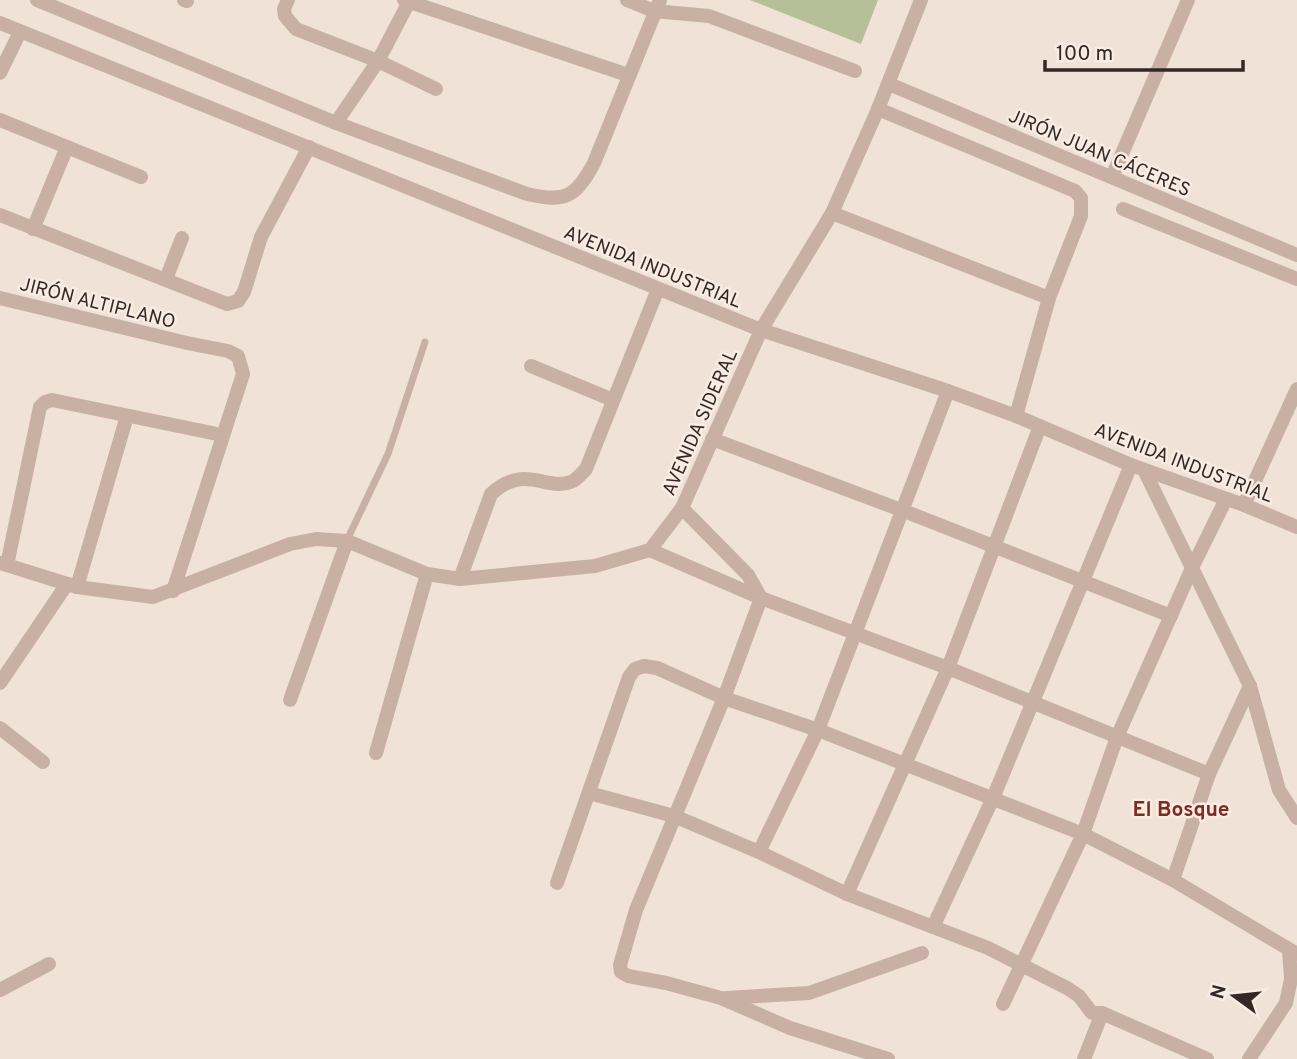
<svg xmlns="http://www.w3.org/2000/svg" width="1297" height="1059" font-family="Overpass,sans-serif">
  <rect width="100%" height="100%" fill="#f0e2d7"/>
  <polygon fill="#b7bf98" points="750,0 878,0 861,44"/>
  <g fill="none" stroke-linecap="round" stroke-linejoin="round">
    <polyline stroke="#c8b0a4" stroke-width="7" points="347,540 388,454 425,342"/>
    <g stroke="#c8b0a4" stroke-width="14">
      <path d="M37,0L336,123L527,194C565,203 576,197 594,163L660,0"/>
      <polyline points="184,0 187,1"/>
      <polyline points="288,0 284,9 285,16 296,29 378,61 436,89"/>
      <polyline points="404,0 628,75"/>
      <polyline points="627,0 654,11 709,16 855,71"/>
      <polyline points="0,23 761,330 948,391 1016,416 1131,465 1244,505 1297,527"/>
      <polyline points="0,73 20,32"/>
      <polyline points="889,84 1297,255"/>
      <polyline points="878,109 1075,191 1081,198 1081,216 1049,298 1016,416"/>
      <polyline points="0,120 141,177"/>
      <polyline points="336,123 378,61 410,0"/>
      <polyline points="1112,177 1188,0"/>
      <polyline points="1123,209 1297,279"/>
      <polyline points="832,213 1049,298"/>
      <polyline points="0,215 227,304 238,301 244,292 261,237 309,147"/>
      <polyline points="33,229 67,147"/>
      <polyline points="166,279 182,238"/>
      <polyline points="0,298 187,343 228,351 238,356 243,374 173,591"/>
      <polyline points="531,366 613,400"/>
      <polyline points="712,439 904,511 1171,616"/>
      <polyline points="1144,470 1250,686 1279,790 1297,818"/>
      <polyline points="1244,505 1297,389"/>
      <polyline points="682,508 748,575 761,598 724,698 636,910 620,965 621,972 628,976 666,983 721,998 790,1028 888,1059"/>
      <polyline points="650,550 761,598 948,668 1209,774"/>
      <polyline points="0,563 77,587 153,597 290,544 316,539 347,541 427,574 460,579 595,566 650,550 682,508 761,330 832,213 878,109 921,0"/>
      <polyline points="7,565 40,407 45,402 52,400 222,435"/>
      <path d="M460,579L491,494C526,462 547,493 573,481C578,478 582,473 586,469L658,289"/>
      <polyline points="77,587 127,416"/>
      <polyline points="0,683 67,584"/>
      <polyline points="290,700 347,541"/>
      <polyline points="0,728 43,762"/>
      <polyline points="376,753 427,574"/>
      <polyline points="589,793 674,816 759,852 847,894 988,948 1067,988 1079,996 1092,1013 1102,1013 1207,1059"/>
      <polyline points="759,852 818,730 948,391"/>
      <polyline points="1173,880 1209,774 1250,686"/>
      <polyline points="557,883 629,677 635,669 644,666 657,668 724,698 818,730 1083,834 1173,880 1297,954"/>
      <polyline points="847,894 948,668 1040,426"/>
      <polyline points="933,927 993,798 1131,465"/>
      <polyline points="0,990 49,964"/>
      <polyline points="726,998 809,993 922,953"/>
      <polyline points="1003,1004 1083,834 1117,737 1192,568 1226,499"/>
      <polyline points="1084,1059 1102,1013"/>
      <polyline points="1249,1059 1286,1003 1291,979 1289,950"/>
    </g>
  </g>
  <g text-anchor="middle" stroke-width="5" stroke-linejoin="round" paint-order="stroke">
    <g font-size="19" fill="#332825" stroke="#f8ece3">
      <text transform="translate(1100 152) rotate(23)" y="7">JIRÓN JUAN CÁCERES</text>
      <text transform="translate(653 266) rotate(22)" y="7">AVENIDA INDUSTRIAL</text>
      <text transform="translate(98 302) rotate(14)" y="7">JIRÓN ALTIPLANO</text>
      <text transform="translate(699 422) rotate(-66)" y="7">AVENIDA SIDERAL</text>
      <text transform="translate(1184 462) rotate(21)" y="7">AVENIDA INDUSTRIAL</text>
    </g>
    <g font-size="21" font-weight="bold" fill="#812b20" stroke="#f8ece3">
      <text x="1181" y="816">El Bosque</text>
    </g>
  </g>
  <g transform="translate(1234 996) rotate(285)" stroke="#f8ece3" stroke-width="5" paint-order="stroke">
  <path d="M0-5L12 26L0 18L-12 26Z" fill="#332825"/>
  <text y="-10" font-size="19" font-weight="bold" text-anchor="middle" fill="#332825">N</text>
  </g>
  <path d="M1045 60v10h198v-10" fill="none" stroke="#332825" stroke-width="3.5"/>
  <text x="1056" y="60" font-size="21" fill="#332825" stroke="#f8ece3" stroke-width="5" paint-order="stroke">100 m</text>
</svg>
